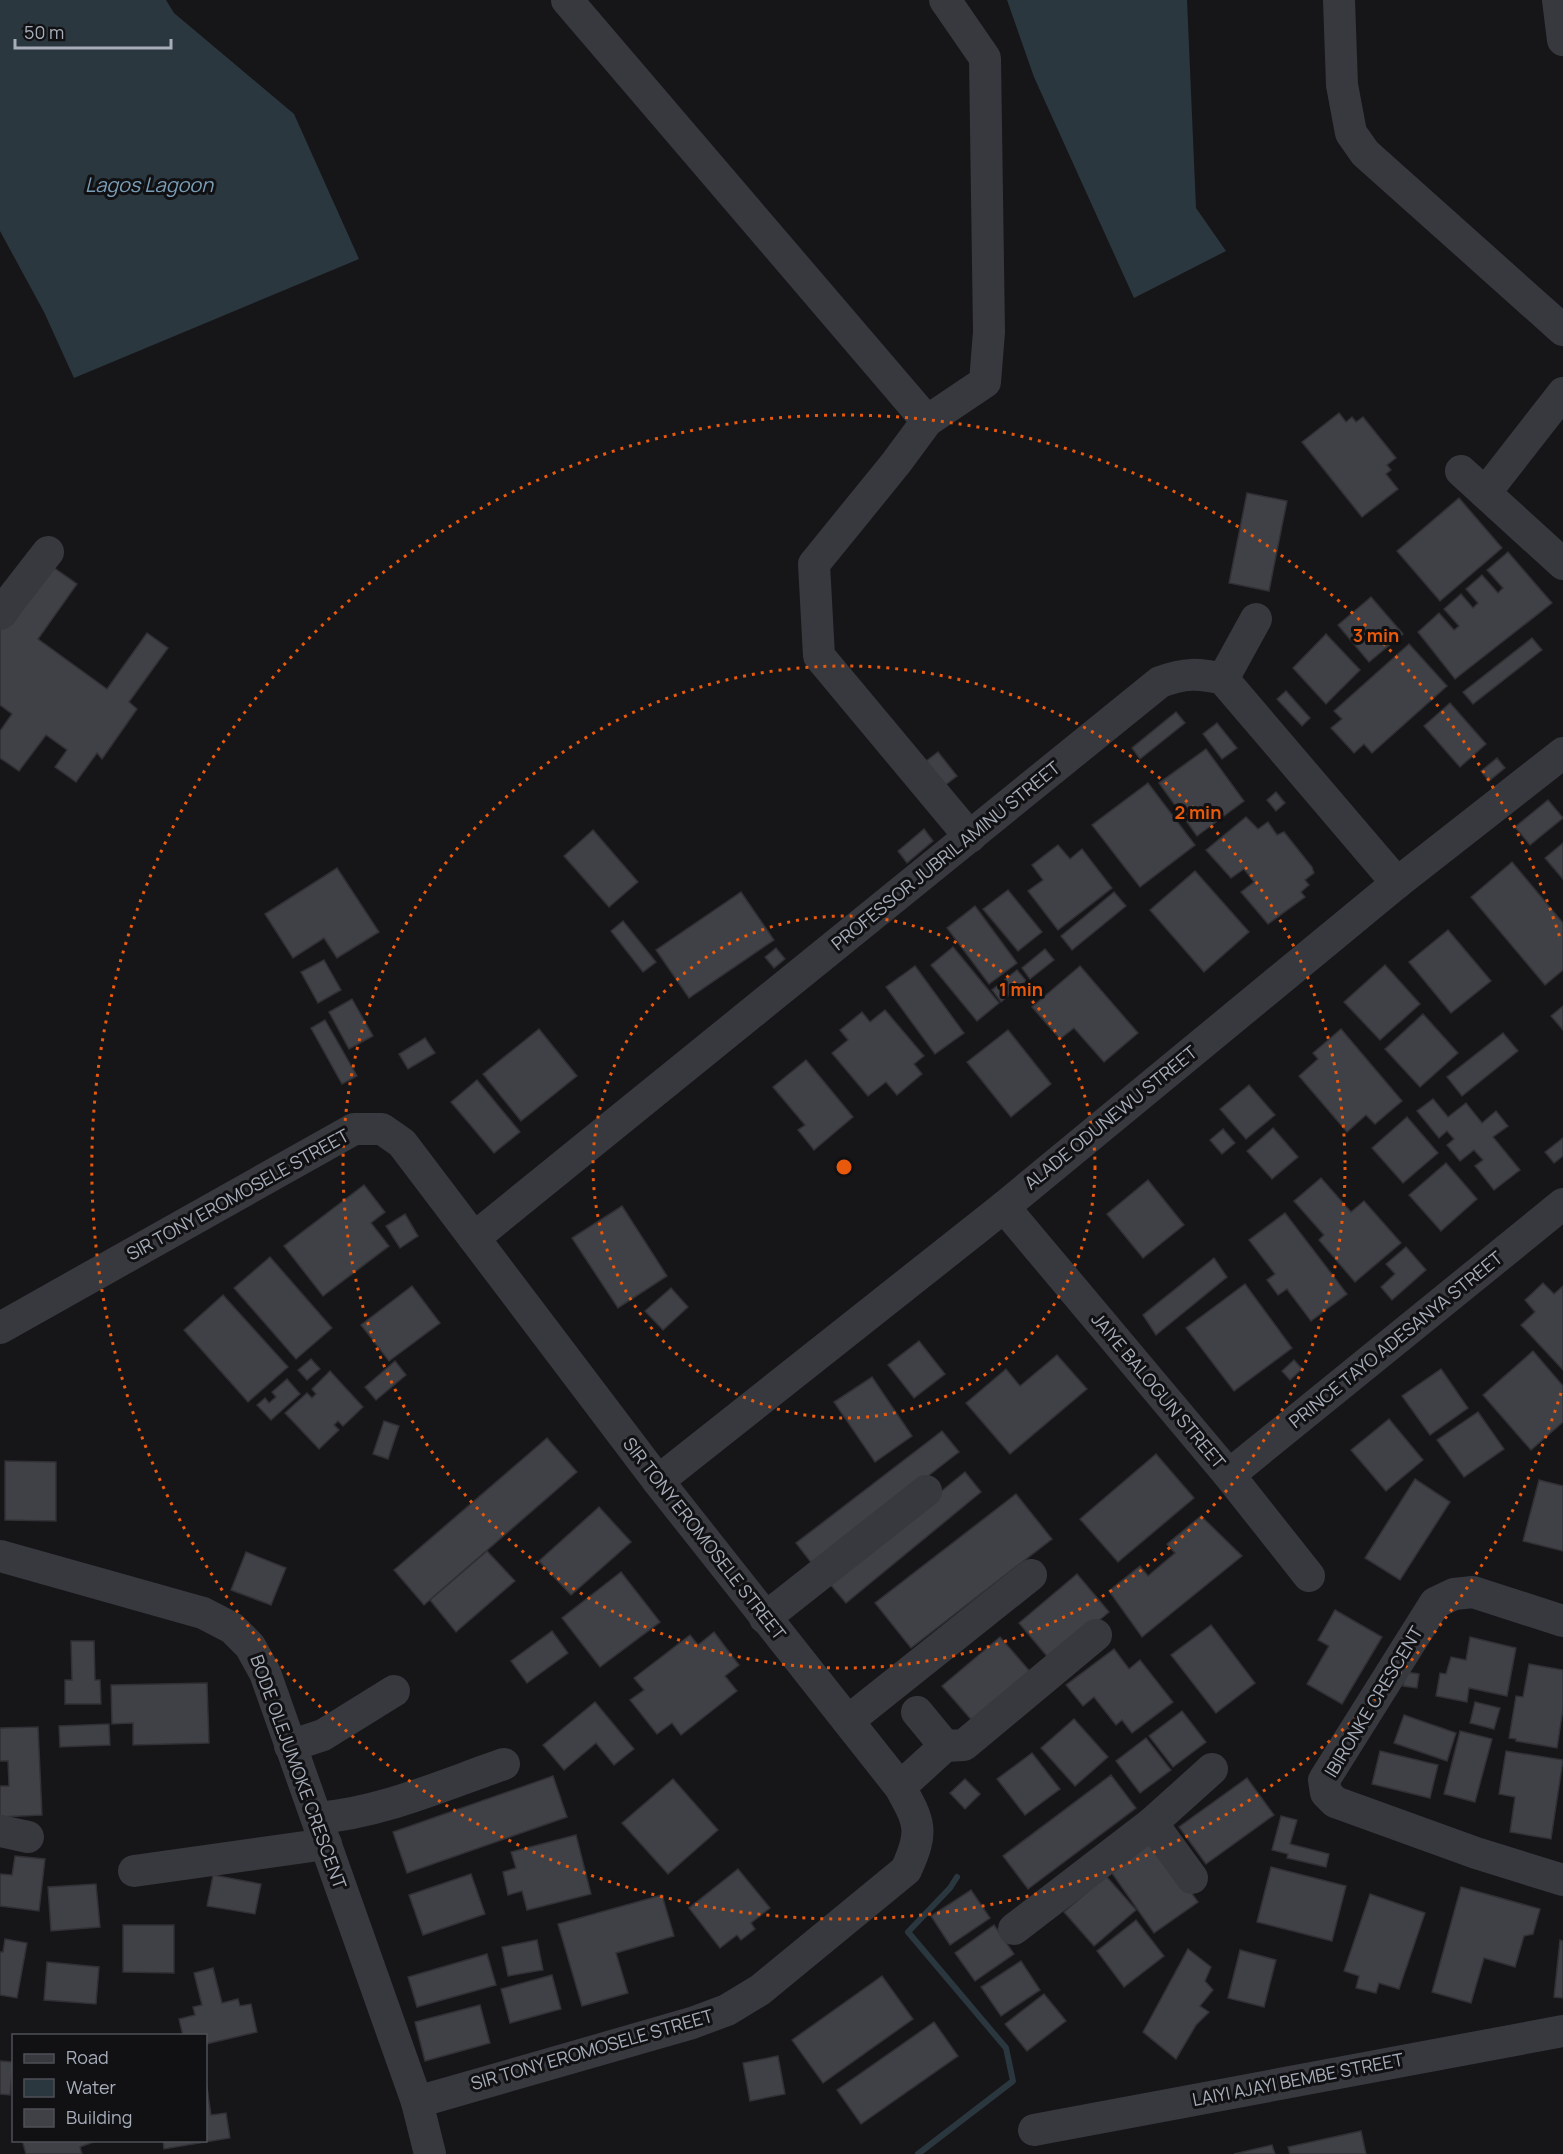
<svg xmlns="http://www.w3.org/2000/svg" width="1563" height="2154" font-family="Manrope,sans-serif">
  <rect width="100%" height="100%" fill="#161619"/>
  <g fill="#2b373e">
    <polygon points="0,0 166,0 174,13 294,114 359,259 74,378 44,312 0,231"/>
    <polygon points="1007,0 1187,0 1196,208 1226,251 1134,298 1034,77"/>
  </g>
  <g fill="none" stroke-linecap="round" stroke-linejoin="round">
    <polyline stroke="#2b373e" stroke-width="6" points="918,2154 1013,2081 1006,2048 908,1932 950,1888 957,1877"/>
  </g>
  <g fill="#404146" stroke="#303035" stroke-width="1.5">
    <polygon points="1339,413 1346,422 1352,417 1356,422 1363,417 1396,458 1387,465 1391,470 1386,474 1398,489 1362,517 1302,442"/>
    <polygon points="1247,493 1287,501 1269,591 1229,583"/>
    <polygon points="1459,498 1502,548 1440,601 1397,551"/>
    <polygon points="1508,552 1552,603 1455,679 1418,632 1439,613 1454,630 1459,626 1444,609 1461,594 1473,608 1478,603 1466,589 1482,575 1498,593 1503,588 1487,570"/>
    <polygon points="53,567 77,584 38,639 107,689 147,633 168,648 129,702 137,709 102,759 97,753 76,782 55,767 67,750 46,735 19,771 0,758 0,731 12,714 0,705 0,629 6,620 12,624"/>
    <polygon points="1371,597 1403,634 1369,662 1338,625"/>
    <polygon points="1326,634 1360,670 1326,704 1293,668"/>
    <polygon points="1532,638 1542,650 1473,704 1463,692"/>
    <polygon points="1409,644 1447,686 1372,753 1364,744 1354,753 1331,728 1342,719 1334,711"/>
    <polygon points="1286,691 1310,718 1302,726 1277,699"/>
    <polygon points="1450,703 1486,744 1460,767 1424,726"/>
    <polygon points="1176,712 1185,723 1140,759 1132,748"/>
    <polygon points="1217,723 1237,748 1222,759 1203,734"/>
    <polygon points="1206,749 1244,801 1197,836 1159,783"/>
    <polygon points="938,752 957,776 940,789 921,765"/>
    <polygon points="1497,758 1505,768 1489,781 1481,771"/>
    <polygon points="1148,783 1195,845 1140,887 1092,825"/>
    <polygon points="1276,792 1285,803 1276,811 1267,800"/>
    <polygon points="1548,800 1563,818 1530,845 1515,827"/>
    <polygon points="1246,817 1258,829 1268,822 1277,835 1284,832 1312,867 1314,873 1305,880 1309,885 1301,892 1305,897 1268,924 1241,892 1254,882 1244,869 1231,878 1206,850"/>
    <polygon points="924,829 933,841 907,863 898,851"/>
    <polygon points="593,830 638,882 609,907 564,856"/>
    <polygon points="1563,843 1563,879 1545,858"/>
    <polygon points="1058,845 1070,859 1082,849 1112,888 1058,930 1028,891 1043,880 1032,865"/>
    <polygon points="1512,862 1563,923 1563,970 1545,985 1471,897"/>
    <polygon points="337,868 379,932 337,958 324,938 293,958 265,914"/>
    <polygon points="1195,871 1249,932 1204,972 1150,910"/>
    <polygon points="1008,890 1042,932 1018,951 983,909"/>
    <polygon points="741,892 774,940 689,998 656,950"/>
    <polygon points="1114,892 1126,906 1072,950 1061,936"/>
    <polygon points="975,906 1017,963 989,984 947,928"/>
    <polygon points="623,921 656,962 643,972 611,931"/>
    <polygon points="1448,930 1491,981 1451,1013 1409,962"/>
    <polygon points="953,947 999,1003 977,1021 931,965"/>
    <polygon points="776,948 785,959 774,968 765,957"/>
    <polygon points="1045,949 1054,960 1030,979 1022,968"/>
    <polygon points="324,960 341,990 318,1003 301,972"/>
    <polygon points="1385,965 1420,1004 1380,1040 1344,1002"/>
    <polygon points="915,966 964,1033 935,1054 886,987"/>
    <polygon points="1080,966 1138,1033 1104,1062 1074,1028 1060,1039 1032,1007"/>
    <polygon points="1017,970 1026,981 1001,1002 992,990"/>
    <polygon points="352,999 373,1036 349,1049 329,1012"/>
    <polygon points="1563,1006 1563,1030 1551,1016"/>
    <polygon points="885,1010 924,1056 914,1064 922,1074 897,1095 886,1082 868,1096 832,1053 848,1040 840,1030 862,1012 870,1022"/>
    <polygon points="1423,1014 1458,1053 1420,1087 1385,1049"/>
    <polygon points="325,1020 357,1076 342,1084 311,1028"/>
    <polygon points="539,1029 577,1076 521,1121 483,1074"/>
    <polygon points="1341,1029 1402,1101 1375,1124 1366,1115 1347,1132 1299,1076 1318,1059 1313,1053"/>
    <polygon points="1008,1030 1051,1084 1011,1117 967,1062"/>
    <polygon points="1503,1033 1518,1051 1462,1096 1447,1077"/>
    <polygon points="425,1038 435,1053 408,1069 399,1054"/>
    <polygon points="806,1060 853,1117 814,1150 798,1130 805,1125 773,1087"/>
    <polygon points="477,1080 520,1132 494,1153 451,1102"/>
    <polygon points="1249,1085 1275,1115 1246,1139 1220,1109"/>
    <polygon points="1433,1099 1448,1117 1466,1103 1482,1123 1496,1111 1508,1126 1493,1137 1520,1170 1494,1190 1475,1166 1483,1160 1474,1150 1460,1161 1447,1145 1454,1139 1447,1131 1439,1138 1417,1111"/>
    <polygon points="1407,1117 1438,1153 1403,1183 1372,1148"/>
    <polygon points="1273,1128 1298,1157 1272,1179 1247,1151"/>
    <polygon points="1223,1129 1235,1143 1222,1154 1210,1140"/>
    <polygon points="1563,1138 1563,1156 1554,1163 1545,1152"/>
    <polygon points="1446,1163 1477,1199 1441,1231 1409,1195"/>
    <polygon points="1321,1178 1351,1212 1364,1201 1401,1243 1355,1282 1319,1240 1324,1235 1294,1201"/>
    <polygon points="1148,1180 1184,1225 1143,1258 1107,1214"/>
    <polygon points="364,1185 385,1212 371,1223 389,1246 323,1296 284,1246"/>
    <polygon points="622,1206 667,1276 618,1308 572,1238"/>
    <polygon points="1285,1213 1347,1294 1311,1321 1287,1289 1278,1295 1267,1280 1275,1274 1249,1240"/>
    <polygon points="405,1214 418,1236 400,1248 386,1226"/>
    <polygon points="1406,1247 1426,1270 1392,1300 1381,1287 1395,1274 1386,1264"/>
    <polygon points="270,1257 332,1328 296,1359 234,1288"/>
    <polygon points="1214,1258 1227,1277 1156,1335 1143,1315"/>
    <polygon points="1543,1283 1554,1294 1563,1286 1563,1370 1521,1325 1535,1312 1525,1300"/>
    <polygon points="1245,1284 1292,1348 1234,1391 1186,1328"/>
    <polygon points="412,1286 440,1323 389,1361 361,1325"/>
    <polygon points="671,1288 688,1307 663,1330 645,1311"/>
    <polygon points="223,1295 288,1367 248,1402 184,1330"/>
    <polygon points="919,1341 945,1374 914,1398 888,1365"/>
    <polygon points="1533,1351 1563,1386 1563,1422 1531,1450 1483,1395"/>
    <polygon points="1057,1355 1087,1389 1010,1454 966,1403 1006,1369 1020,1386"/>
    <polygon points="311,1359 320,1369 307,1380 298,1370"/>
    <polygon points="1294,1360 1302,1369 1290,1380 1282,1371"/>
    <polygon points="395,1361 406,1375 376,1400 365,1387"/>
    <polygon points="1441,1369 1468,1408 1430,1435 1402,1396"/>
    <polygon points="330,1371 363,1407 343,1426 338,1421 334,1425 339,1430 319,1449 285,1413 307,1393 312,1398 316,1394 312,1389"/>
    <polygon points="872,1377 912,1436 875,1462 834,1402"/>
    <polygon points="287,1379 300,1394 271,1420 257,1405 265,1398 269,1403 276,1397 272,1392"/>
    <polygon points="1478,1412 1504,1449 1464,1477 1437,1440"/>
    <polygon points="1389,1419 1423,1460 1386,1491 1351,1450"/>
    <polygon points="384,1421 399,1426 388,1459 373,1454"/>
    <polygon points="942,1431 959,1452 813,1565 796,1543"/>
    <polygon points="547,1438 577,1472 424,1605 394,1570"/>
    <polygon points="1156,1454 1194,1498 1118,1562 1080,1519"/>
    <polygon points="5,1461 56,1462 56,1521 5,1520"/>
    <polygon points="965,1472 981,1492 846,1603 829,1583"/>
    <polygon points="1415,1479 1450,1502 1400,1580 1365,1558"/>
    <polygon points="1539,1480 1563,1486 1563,1551 1523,1541"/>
    <polygon points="1016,1494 1052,1539 911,1648 875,1603"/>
    <polygon points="599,1507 631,1542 571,1595 539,1561"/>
    <polygon points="1201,1516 1242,1556 1142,1637 1109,1591 1140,1566 1148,1576 1175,1553 1167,1544"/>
    <polygon points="487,1551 515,1581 456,1632 430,1600"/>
    <polygon points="246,1552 286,1568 271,1605 231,1590"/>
    <polygon points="621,1572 660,1622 600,1667 562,1618"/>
    <polygon points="1077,1574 1109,1612 1051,1661 1019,1623"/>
    <polygon points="1335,1610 1382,1637 1342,1704 1307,1684 1329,1646 1318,1640"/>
    <polygon points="1211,1625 1255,1683 1216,1713 1171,1655"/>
    <polygon points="552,1631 568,1653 527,1683 511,1661"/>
    <polygon points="714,1632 739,1665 725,1676 737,1691 681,1735 672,1723 657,1734 630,1700 644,1690 634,1678 690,1635 698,1645"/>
    <polygon points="1000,1637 1033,1675 975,1724 942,1686"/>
    <polygon points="1470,1637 1516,1648 1507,1696 1469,1688 1467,1702 1436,1696 1440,1673 1446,1674 1451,1657 1466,1660"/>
    <polygon points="71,1641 94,1641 95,1680 100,1680 101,1704 65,1704 65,1680 72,1680"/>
    <polygon points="1114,1649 1129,1669 1140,1660 1173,1702 1132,1733 1122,1720 1116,1725 1094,1697 1083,1706 1066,1685"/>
    <polygon points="1529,1664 1563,1670 1563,1709 1557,1748 1516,1741 1516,1739 1509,1738 1516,1696 1523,1697"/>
    <polygon points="1405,1672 1419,1674 1417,1688 1403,1686"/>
    <polygon points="207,1683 209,1743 133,1745 133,1723 112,1724 111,1685"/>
    <polygon points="595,1702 634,1749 614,1765 596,1743 564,1770 543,1745"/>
    <polygon points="1475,1702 1500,1708 1494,1729 1470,1723"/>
    <polygon points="1182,1711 1206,1742 1173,1767 1149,1736"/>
    <polygon points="1404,1715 1456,1733 1447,1761 1394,1743"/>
    <polygon points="1074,1719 1108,1757 1075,1786 1041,1748"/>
    <polygon points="109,1724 110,1745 60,1747 59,1726"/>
    <polygon points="38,1727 42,1815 0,1817 0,1786 9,1786 8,1761 0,1761 0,1728"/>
    <polygon points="1460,1731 1492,1739 1475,1802 1444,1794"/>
    <polygon points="1146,1738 1171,1770 1140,1793 1116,1761"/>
    <polygon points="1380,1751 1438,1765 1430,1798 1372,1784"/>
    <polygon points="1506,1751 1563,1760 1551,1839 1510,1832 1515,1797 1499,1794"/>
    <polygon points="1032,1753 1060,1789 1025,1815 997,1779"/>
    <polygon points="1111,1775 1136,1808 1028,1889 1003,1856"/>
    <polygon points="553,1776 567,1817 407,1873 393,1832"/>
    <polygon points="1247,1778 1274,1815 1206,1864 1179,1827"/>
    <polygon points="673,1779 718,1830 668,1874 622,1823"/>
    <polygon points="965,1779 980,1794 965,1809 950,1793"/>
    <polygon points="1281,1816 1297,1820 1290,1844 1329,1854 1326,1867 1287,1858 1288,1854 1272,1850"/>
    <polygon points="576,1835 591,1894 527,1910 522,1891 508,1895 503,1872 516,1868 511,1852"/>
    <polygon points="1151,1836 1198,1902 1154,1933 1107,1866"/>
    <polygon points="15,1856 45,1859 39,1911 0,1906 0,1874 12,1875"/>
    <polygon points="1271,1867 1346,1886 1332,1941 1257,1922"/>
    <polygon points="738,1869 770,1908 751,1923 755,1929 741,1940 737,1935 720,1948 689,1908"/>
    <polygon points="471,1874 485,1914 423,1935 409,1895"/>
    <polygon points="213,1875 261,1884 255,1914 207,1906"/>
    <polygon points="1106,1876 1136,1910 1094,1946 1064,1912"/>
    <polygon points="96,1884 100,1927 51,1931 48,1887"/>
    <polygon points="1461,1887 1540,1909 1533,1934 1524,1936 1515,1967 1484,1958 1471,2003 1432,1992"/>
    <polygon points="971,1890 990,1918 950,1945 931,1916"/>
    <polygon points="1370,1894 1425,1913 1399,1989 1379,1983 1376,1993 1356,1988 1359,1976 1344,1971"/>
    <polygon points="662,1895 674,1936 616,1953 628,1993 582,2006 558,1924"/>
    <polygon points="1136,1920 1164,1956 1124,1987 1097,1951"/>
    <polygon points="123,1925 174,1925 174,1973 123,1972"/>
    <polygon points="994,1925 1014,1954 975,1981 955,1953"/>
    <polygon points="5,1939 27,1943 17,1998 0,1995 0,1952 3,1952"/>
    <polygon points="537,1940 543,1970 508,1976 502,1947"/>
    <polygon points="1560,1940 1563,1941 1563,1998 1554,1997"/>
    <polygon points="1188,1949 1211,1967 1205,1981 1213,1990 1200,2006 1209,2012 1196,2025 1176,2059 1143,2032"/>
    <polygon points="1240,1950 1276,1960 1264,2007 1228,1998"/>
    <polygon points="487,1954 496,1985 417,2007 408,1977"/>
    <polygon points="1021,1961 1040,1990 1001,2016 981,1987"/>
    <polygon points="47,1962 99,1967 96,2004 44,2000"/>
    <polygon points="213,1968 222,2003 238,1999 240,2006 251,2004 257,2032 206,2044 206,2036 183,2036 179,2019 195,2015 193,2007 202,2005 194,1973"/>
    <polygon points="552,1975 561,2009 510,2023 501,1989"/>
    <polygon points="882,1976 913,2019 823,2083 792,2040"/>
    <polygon points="1044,1994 1066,2021 1027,2051 1005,2024"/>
    <polygon points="480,2005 490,2043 425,2061 415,2022"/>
    <polygon points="934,2022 958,2056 861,2124 837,2090"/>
    <polygon points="778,2056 785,2094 750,2101 743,2063"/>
    <polygon points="0,2061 13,2062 10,2095 0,2094"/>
    <polygon points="206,2080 211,2115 226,2113 230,2138 164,2149 163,2140 206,2140"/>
    <polygon points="1361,2131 1366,2154 1290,2154 1288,2147"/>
    <polygon points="22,2140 96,2140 96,2141 80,2147 82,2154 26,2154"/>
    <polygon points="1272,2145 1275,2154 1234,2154"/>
  </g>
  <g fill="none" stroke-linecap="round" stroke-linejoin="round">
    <g stroke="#37393e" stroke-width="32">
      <polyline points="567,0 927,421"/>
      <polyline points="945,0 985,58 989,332 985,382 927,421 896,463 814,564 819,656 970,837"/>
      <polyline points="1339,0 1342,85 1351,133 1365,153 1563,330"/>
      <polyline points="1558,0 1563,40"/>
      <polyline points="1461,471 1563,564"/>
      <polyline points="1485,493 1563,393"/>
      <polyline points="0,614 48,552"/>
      <polyline points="1223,679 1256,619"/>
      <polyline points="1004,1207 1229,1475 1309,1576"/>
      <path d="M474,1238L1160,682C1185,673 1198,673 1223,679L1397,883"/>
      <path d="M0,1328L354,1129H382L402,1143L658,1481L900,1787C920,1823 924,1831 906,1870L760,1990L727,2010L692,2023L417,2102"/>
      <polyline points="1229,1475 1563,1204"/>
      <polyline points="658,1481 1004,1207 1397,883 1563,753"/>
      <polyline points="0,1556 203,1613 232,1628 250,1646 265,1673 417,2102 430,2154"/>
      <polyline points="765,1618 926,1491"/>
      <polyline points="1563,1621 1473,1592 1454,1594 1435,1603 1324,1780 1326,1793 1335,1802 1476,1853 1563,1880"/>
      <polyline points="917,1712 945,1746"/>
      <polyline points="848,1721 1031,1575"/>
      <polyline points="290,1746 323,1735 394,1691"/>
      <polyline points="900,1787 945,1746 964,1745 1096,1635"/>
      <path d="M317,1818C381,1813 443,1785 504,1764"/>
      <polyline points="1152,1823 1192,1878"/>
      <polyline points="0,1831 28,1837"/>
      <polyline points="134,1871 326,1844"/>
      <polyline points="1014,1929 1152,1823 1212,1769"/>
      <polyline points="1034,2130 1563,2031"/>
    </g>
  </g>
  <g fill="none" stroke="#e8590c" stroke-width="3" stroke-dasharray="3 6">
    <circle cx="844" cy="1167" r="251"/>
    <circle cx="844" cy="1167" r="501"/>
    <path d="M1561 1393A752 752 0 1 1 1561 941"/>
  </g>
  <g text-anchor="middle" stroke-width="6" stroke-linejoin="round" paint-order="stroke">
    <g font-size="18" fill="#a7aeba" stroke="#111114">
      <text transform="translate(946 856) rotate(-39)" y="6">PROFESSOR JUBRIL AMINU STREET</text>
      <text transform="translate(1111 1118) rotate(-39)" y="6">ALADE ODUNEWU STREET</text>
      <text transform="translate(238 1195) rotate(-29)" y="6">SIR TONY EROMOSELE STREET</text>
      <text transform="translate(1396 1340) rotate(-39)" y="6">PRINCE TAYO ADESANYA STREET</text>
      <text transform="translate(1158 1391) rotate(50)" y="6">JAIYE BALOGUN STREET</text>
      <text transform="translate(704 1539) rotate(52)" y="6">SIR TONY EROMOSELE STREET</text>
      <text transform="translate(1374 1702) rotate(-59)" y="6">IBIRONKE CRESCENT</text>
      <text transform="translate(298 1772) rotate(70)" y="6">BODE OLEJUMOKE CRESCENT</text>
      <text transform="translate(592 2050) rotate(-16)" y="6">SIR TONY EROMOSELE STREET</text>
      <text transform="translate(1298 2080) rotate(-11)" y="6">LAIYI AJAYI BEMBE STREET</text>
    </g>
    <g font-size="20" font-style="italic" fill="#7b9fb8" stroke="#111114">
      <text x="149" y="192">Lagos Lagoon</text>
    </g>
  </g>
  <circle cx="844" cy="1167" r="9" fill="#e8590c" stroke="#111114" stroke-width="3"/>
  <g font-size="18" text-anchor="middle" font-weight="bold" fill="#e8590c" stroke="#111114" stroke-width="6" stroke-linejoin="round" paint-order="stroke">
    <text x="1376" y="642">3 min</text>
    <text x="1198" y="819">2 min</text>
    <text x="1021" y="996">1 min</text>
  </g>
  <rect x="12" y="2034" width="195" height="108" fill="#111114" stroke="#4d5056" stroke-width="1.5"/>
  <rect x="24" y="2054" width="30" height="9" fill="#37393e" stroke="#4d5056" stroke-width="1.5"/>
  <text x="66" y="2064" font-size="18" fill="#a7aeba">Road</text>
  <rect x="24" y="2079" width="30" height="18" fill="#2b373e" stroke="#4d5056" stroke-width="1.5"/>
  <text x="66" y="2094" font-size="18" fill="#a7aeba">Water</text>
  <rect x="24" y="2109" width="30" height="18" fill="#404146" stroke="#4d5056" stroke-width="1.5"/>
  <text x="66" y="2124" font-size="18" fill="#a7aeba">Building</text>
  <path d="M15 39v9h156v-9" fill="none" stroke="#a7aeba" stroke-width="3"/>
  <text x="24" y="39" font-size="18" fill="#a7aeba" stroke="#111114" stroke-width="4.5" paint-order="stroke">50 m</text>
</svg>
